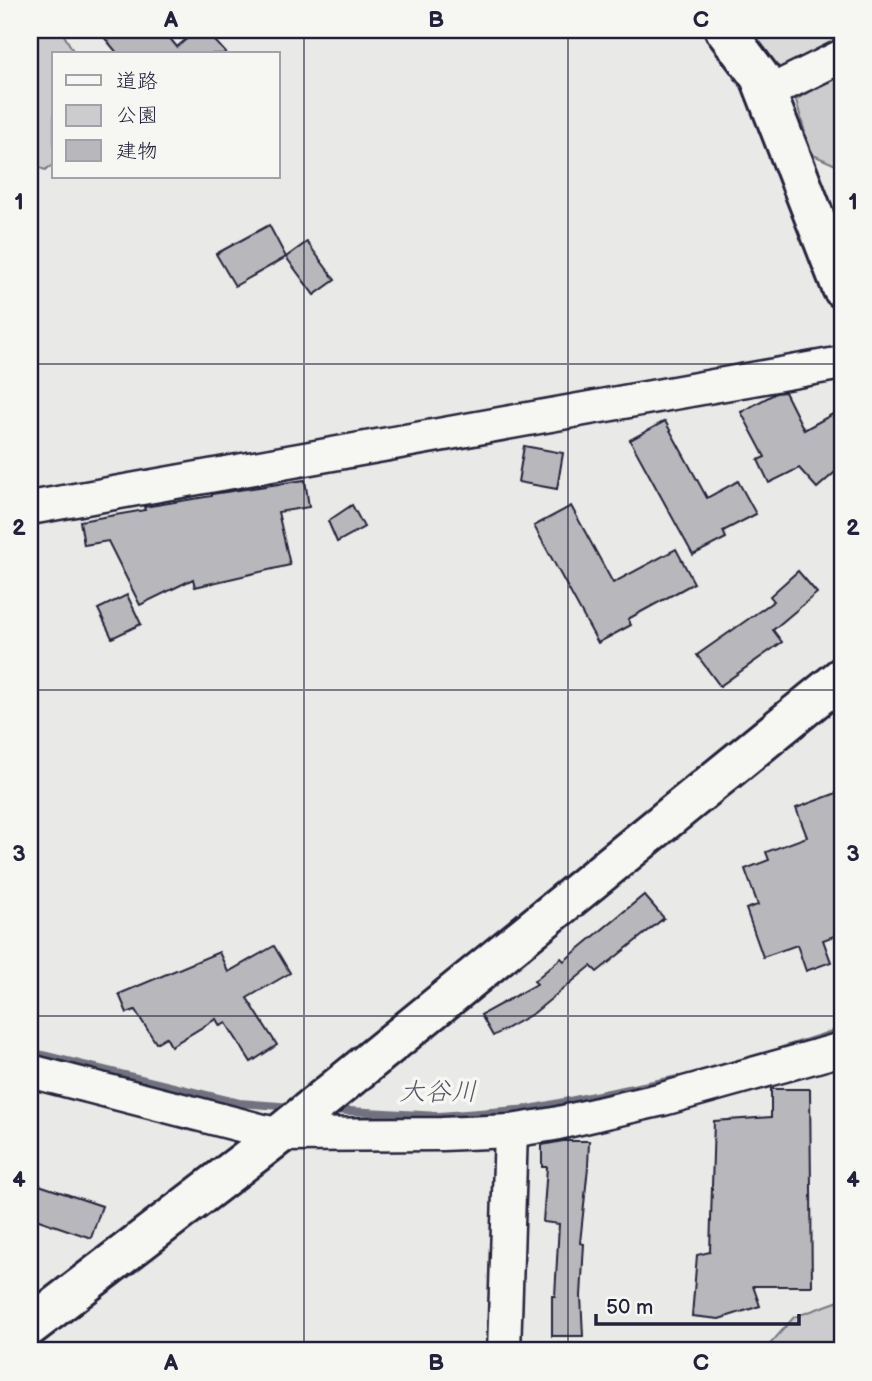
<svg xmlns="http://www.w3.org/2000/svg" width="872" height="1381" font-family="'Balsamiq Sans','Klee One',sans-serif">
  <rect width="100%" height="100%" fill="#e9e9e7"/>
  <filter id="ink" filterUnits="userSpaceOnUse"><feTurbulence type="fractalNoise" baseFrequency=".0143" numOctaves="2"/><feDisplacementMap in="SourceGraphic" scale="14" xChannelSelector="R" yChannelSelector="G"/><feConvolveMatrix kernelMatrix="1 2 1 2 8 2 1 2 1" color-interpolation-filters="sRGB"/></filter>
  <g filter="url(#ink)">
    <polygon fill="#dadada" points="747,30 842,30 842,39 779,70"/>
    <g fill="#ccccce" stroke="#777784" stroke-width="2">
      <polygon points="30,30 61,30 75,54 54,54 54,164 45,170 30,164"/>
      <polygon points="842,70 842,166 840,167 811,154 796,100"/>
      <polygon points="842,1300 842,1351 764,1351 794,1317"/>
    </g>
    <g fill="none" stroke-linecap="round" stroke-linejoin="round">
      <g stroke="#71717f" stroke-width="8">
        <polyline points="782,1050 842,1031"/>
        <polyline points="30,1052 239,1103 293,1107"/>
        <polyline points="331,1110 439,1116 530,1109 678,1079"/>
      </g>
    </g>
    <g fill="#b8b8bc" stroke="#22223b" stroke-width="2">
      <polygon points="98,30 163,30 177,47 197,30 205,30 227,54 118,54"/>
      <polygon points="269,225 286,257 235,286 216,254"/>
      <polygon points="307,242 335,280 314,295 286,257"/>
      <polygon points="785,392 804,430 842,409 842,466 817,488 799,468 769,483 758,460 765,457 741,412 776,393"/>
      <polygon points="665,421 707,498 738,481 756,514 723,531 726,538 693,555 630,440"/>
      <polygon points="524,446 563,453 557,489 518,482"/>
      <polygon points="305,480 309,507 278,512 290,565 195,587 193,579 140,605 108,541 84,545 80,521 145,510 144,507 212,496 212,494"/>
      <polygon points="352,505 364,527 337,542 328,521"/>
      <polygon points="571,506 613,583 676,549 694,583 628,619 631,625 598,643 534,526"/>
      <polygon points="798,571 817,593 773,630 782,642 720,686 697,655 774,601 770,596"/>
      <polygon points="127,595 141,624 112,638 98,609"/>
      <polygon points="842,791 842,933 823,940 831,962 806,971 797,945 763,957 746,909 758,905 745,869 769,860 766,852 807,837 796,808"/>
      <polygon points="644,895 664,918 597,972 591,966 534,1013 493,1036 481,1015 537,984 534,981 561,958 564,961"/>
      <polygon points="274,946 290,973 247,998 277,1045 251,1062 226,1023 220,1026 216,1019 171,1046 166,1037 156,1043 135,1010 127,1013 119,994 219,952 228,972"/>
      <polygon points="771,1089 810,1089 812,1286 753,1286 760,1306 719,1319 692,1316 697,1255 710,1252 714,1121 771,1117"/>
      <polygon points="563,1141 589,1141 588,1167 580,1243 584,1244 581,1296 583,1336 552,1336 552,1296 555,1296 559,1224 543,1222 547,1167 542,1167 542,1145"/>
      <polygon points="30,1182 102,1206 91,1238 30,1217"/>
    </g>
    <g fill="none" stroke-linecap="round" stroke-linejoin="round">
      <defs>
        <g id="minor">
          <polyline points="767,93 842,56"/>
          <polyline points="30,508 842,363"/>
          <polyline points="30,1071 279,1135 442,1134 511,1131 554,1124 663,1099 842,1049"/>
          <polyline points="504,1351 511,1131"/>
        </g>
        <g id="tertiary">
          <polyline points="725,30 760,77 842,288"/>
          <polyline points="30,1326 279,1135 842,677"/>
        </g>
      </defs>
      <use href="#minor" stroke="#22223b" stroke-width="37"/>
      <use href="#tertiary" stroke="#22223b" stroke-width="44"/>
      <use href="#minor" stroke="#f6f6f2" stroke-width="32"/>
      <use href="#tertiary" stroke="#f6f6f2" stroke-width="38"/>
    </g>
  </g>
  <path fill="none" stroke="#22223b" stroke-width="2" stroke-opacity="0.55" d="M304,30V1351M568,30V1351M30,364H842M30,690H842M30,1016H842"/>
  <g text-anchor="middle" stroke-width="7" stroke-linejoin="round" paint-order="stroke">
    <g font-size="26" font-style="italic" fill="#565668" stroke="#f6f6f2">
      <text x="438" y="1100">大谷川</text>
    </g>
  </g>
  <rect width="872" height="1381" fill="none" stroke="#f6f6f2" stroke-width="77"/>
  <rect x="52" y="52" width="228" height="126" fill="#f6f6f2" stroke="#a1a1a9" stroke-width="2"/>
  <rect x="66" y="75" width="35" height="10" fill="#f6f6f2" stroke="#a1a1a9" stroke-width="2"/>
  <text x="116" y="88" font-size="21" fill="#22223b">道路</text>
  <rect x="66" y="105" width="35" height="21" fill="#ccccce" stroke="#a1a1a9" stroke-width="2"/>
  <text x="116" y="122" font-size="21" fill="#22223b">公園</text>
  <rect x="66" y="140" width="35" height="21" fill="#b8b8bc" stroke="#a1a1a9" stroke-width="2"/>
  <text x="116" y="158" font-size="21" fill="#22223b">建物</text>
  <path d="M596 1314v10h203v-10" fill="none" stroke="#22223b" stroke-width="3.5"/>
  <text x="606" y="1314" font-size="21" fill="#22223b" stroke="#f6f6f2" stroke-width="5" paint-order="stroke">50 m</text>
  <rect x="38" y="38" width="796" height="1304" fill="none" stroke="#22223b" stroke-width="2.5"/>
  <g font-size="23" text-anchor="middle" font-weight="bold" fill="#22223b">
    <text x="171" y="27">A</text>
    <text x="436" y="27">B</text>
    <text x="701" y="27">C</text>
    <text x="19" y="209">1</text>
    <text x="853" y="209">1</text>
    <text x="19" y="535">2</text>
    <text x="853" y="535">2</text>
    <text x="19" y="861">3</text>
    <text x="853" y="861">3</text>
    <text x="19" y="1187">4</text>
    <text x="853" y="1187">4</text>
    <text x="171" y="1370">A</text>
    <text x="436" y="1370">B</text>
    <text x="701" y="1370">C</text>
  </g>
</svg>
